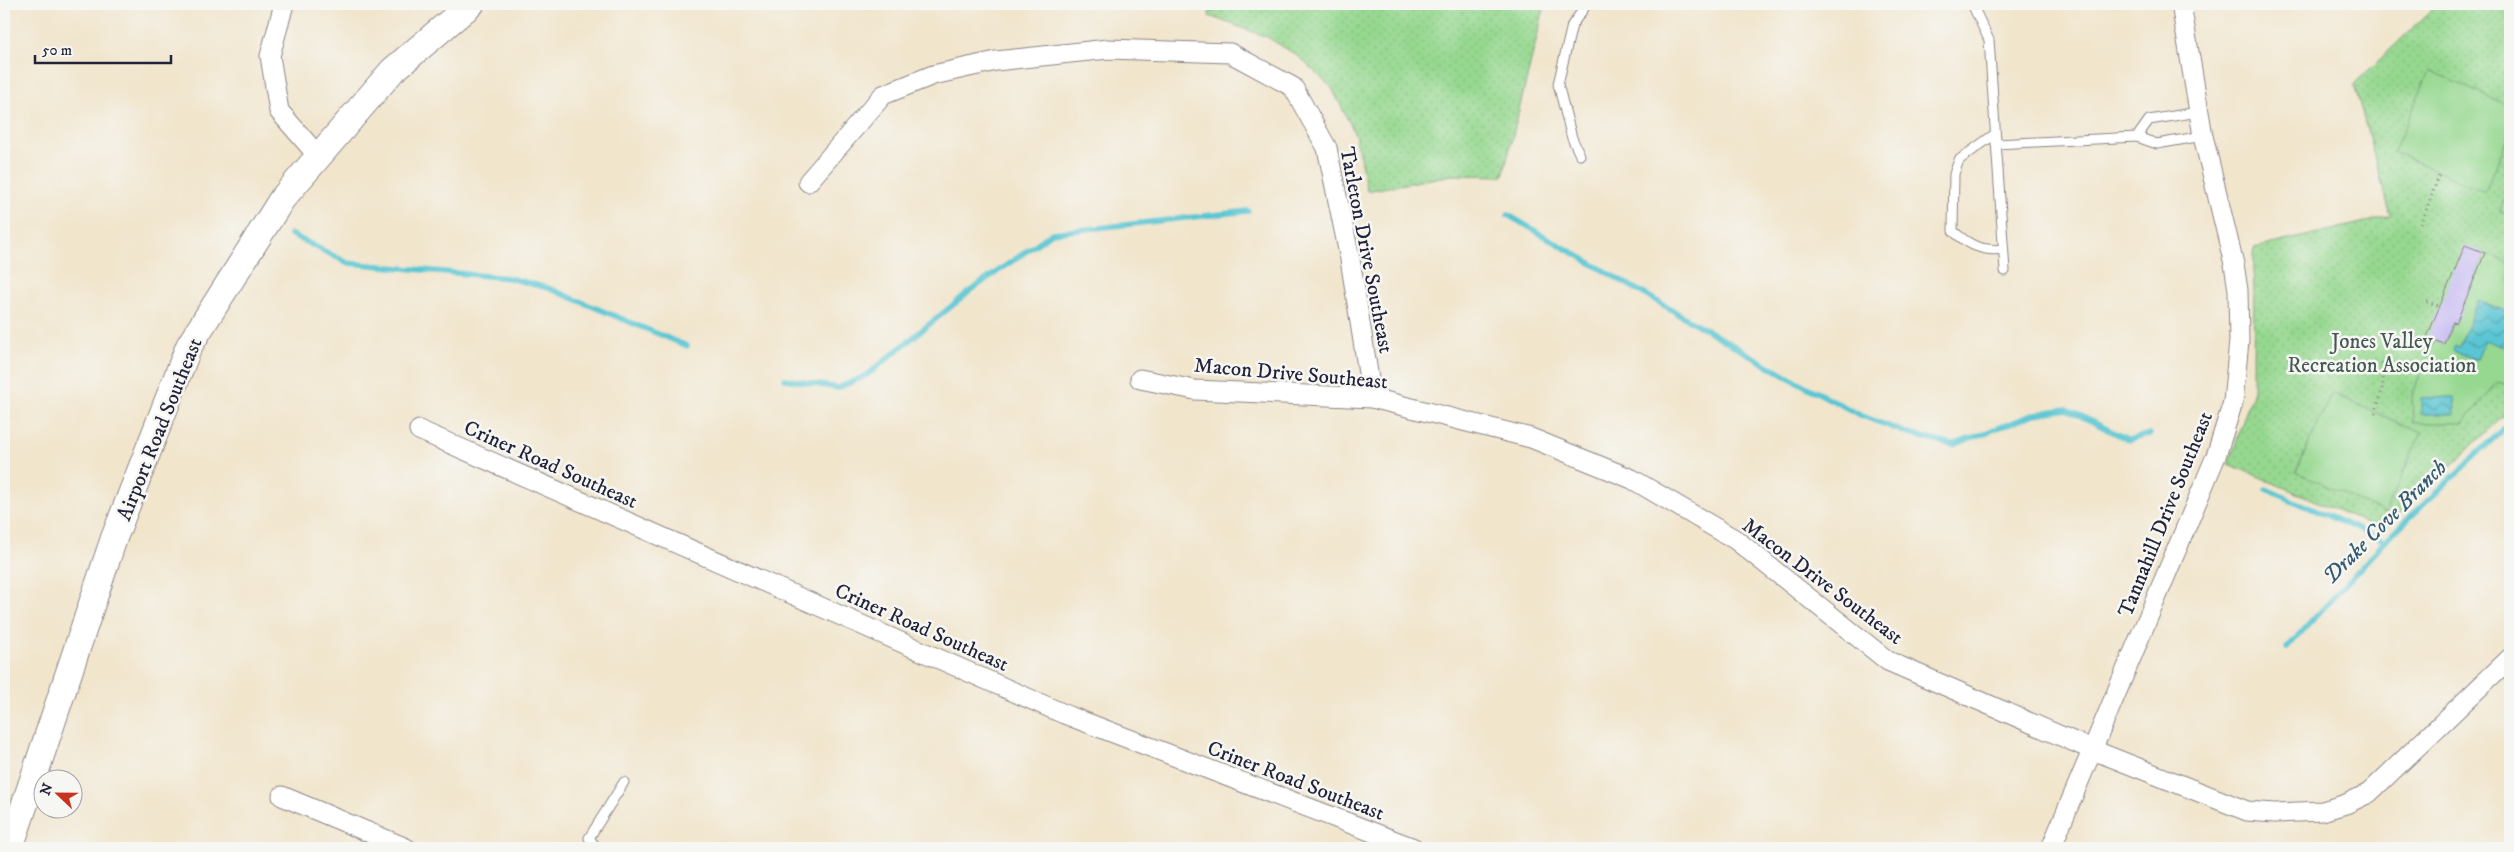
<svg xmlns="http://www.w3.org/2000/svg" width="2514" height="852" font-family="'IM FELL DW Pica',serif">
  <defs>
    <pattern id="green-dots" width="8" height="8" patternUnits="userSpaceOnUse" patternTransform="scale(1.25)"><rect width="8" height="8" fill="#96d890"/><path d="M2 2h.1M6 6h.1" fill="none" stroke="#81b97d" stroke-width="1.8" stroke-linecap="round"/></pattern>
    <pattern id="water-waves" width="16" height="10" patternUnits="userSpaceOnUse" patternTransform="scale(1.25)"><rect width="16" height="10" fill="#5ac6d3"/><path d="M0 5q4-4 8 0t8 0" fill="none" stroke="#4aa0ac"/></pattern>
  </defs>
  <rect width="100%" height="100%" fill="#f6f6f2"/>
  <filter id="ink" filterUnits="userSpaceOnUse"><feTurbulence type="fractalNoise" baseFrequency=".02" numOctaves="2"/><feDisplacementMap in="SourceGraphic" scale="10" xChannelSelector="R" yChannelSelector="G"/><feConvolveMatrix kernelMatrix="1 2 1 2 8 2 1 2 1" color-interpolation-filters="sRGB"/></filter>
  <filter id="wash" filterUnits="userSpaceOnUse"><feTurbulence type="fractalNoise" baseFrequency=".0096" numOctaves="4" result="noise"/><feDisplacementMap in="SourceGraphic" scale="20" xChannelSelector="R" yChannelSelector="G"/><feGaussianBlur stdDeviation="1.12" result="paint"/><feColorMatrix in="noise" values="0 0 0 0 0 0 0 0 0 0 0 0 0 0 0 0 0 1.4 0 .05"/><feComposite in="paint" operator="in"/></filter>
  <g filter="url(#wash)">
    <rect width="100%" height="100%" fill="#f1e5cc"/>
    <g fill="url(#green-dots)" stroke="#5c7d66">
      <polygon points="1210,4 1545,4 1503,176 1452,175 1367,191 1355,134 1332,88 1298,56 1267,37 1209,16"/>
      <polygon points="2438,4 2510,4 2510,410 2383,530 2229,464 2253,390 2254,248 2391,216 2354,84"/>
    </g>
    <g fill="#96d890" stroke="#5c7d66">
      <polygon points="2429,71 2510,106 2510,133 2485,192 2394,152"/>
      <polygon points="2510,182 2510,215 2500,211"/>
      <polygon points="2485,253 2510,264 2510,386 2498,382 2463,423 2413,423 2412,396 2434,340 2444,344 2453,322 2456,323 2468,284 2472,285"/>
      <polygon points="2332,393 2421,433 2385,513 2296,472"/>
    </g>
    <g fill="url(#water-waves)" stroke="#3e7487">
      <polygon points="2478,300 2508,312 2510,308 2510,350 2485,340 2477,360 2453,351 2455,346 2459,347"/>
      <polygon points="2454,397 2455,414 2421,414 2421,398"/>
    </g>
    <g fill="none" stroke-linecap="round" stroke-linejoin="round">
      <g stroke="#5ac6d3" stroke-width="5.5">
        <polyline points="1508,215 1786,376 1860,415 1909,434 1953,445 2035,414 2067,409 2129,440 2150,434"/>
        <polyline points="290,234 348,263 509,278 548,288 687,346"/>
        <polyline points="785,379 838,388 867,375 970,291 1052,233 1248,211"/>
        <polyline points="2266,489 2385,541"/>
        <polyline points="2287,648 2385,541 2510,423"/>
      </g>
    </g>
    <g id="blocks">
      <polygon fill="#c2b4f4" points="2465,245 2485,253 2456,323 2453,322 2444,344 2427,337"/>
    </g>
  </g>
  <g filter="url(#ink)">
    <use href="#blocks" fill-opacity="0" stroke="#8a8484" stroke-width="1"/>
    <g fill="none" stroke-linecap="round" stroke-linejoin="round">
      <defs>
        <g id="service">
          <polyline points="1972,4 1989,40 2005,271"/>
          <path d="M1995,134L1959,160L1954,174L1953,231C1969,245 1982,252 2003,249"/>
          <polyline points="2137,137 2149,120 2198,112"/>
          <polyline points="1996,144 2137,137 2157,144 2203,136"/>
          <polyline points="1580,155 1572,138 1558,84 1572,25 1587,4"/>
          <polyline points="597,848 589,838 624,782"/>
        </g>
        <g id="minor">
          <polyline points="284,4 270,56 279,111 318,156"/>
          <polyline points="808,182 883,95 933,75 996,61 1108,49 1230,53 1293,87 1327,148 1350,259 1372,398"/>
          <polyline points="1140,379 1195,390 1372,398 1531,438 1632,479 1736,540 1888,661 2093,750 2247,811 2275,813 2322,811 2346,804 2369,793 2510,658"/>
          <polyline points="419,430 1064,714 1414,848"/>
          <polyline points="282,796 406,848"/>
          <polyline points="2051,848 2216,456 2233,402 2239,341 2238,290 2234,264 2203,136 2181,4"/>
        </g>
        <polyline id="secondary" points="10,848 114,538 189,346 282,199 392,71 471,4"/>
      </defs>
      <use href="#service" stroke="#8a8484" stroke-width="11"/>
      <use href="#minor" stroke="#8a8484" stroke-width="21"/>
      <use href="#secondary" stroke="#8a8484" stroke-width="28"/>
      <g stroke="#8a8484" stroke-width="3" stroke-dasharray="1 4" stroke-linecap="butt">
        <polyline points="2421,224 2440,173"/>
        <polyline points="2427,302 2440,306"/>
        <path d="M2375,413C2382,394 2386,378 2381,359"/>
      </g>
      <use href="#service" stroke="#fff" stroke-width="9"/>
      <use href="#minor" stroke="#fff" stroke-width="19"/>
      <use href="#secondary" stroke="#fff" stroke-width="26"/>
    </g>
  </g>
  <g text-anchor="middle" stroke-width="5" stroke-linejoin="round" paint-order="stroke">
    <g font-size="21" fill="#22223b" stroke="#f6f6f2">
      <text transform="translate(1367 250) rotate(79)" y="7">Tarleton Drive Southeast</text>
      <text transform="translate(1291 373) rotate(5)" y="7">Macon Drive Southeast</text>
      <text transform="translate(159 429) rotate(-68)" y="7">Airport Road Southeast</text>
      <text transform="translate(551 464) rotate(24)" y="7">Criner Road Southeast</text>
      <text transform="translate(2165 514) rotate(-68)" y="7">Tannahill Drive Southeast</text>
      <text transform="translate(1823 581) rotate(37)" y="7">Macon Drive Southeast</text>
      <text transform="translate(922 627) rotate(24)" y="7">Criner Road Southeast</text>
      <text transform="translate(1296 780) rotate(21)" y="7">Criner Road Southeast</text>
    </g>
    <g font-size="21" fill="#455954" stroke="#f6f6f2">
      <text x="2382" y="348">Jones Valley<tspan x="2382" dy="24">Recreation Association</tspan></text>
    </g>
    <g font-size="22" font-style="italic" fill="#365b70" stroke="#f6f6f2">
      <text transform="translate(2384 521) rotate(-45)" y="8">Drake Cove Branch</text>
    </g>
  </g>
  <rect width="2514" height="852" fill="none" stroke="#f6f6f2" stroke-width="20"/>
  <g transform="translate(58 794) rotate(292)"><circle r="24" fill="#f6f6f2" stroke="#a1a1a9"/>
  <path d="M0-4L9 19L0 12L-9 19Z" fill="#c8321e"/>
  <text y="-8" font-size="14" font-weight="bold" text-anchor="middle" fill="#22223b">N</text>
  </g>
  <path d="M35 55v8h136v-8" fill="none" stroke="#22223b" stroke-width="2.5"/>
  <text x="42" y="55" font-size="15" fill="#22223b" stroke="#f6f6f2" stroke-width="4" paint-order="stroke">50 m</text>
</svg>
